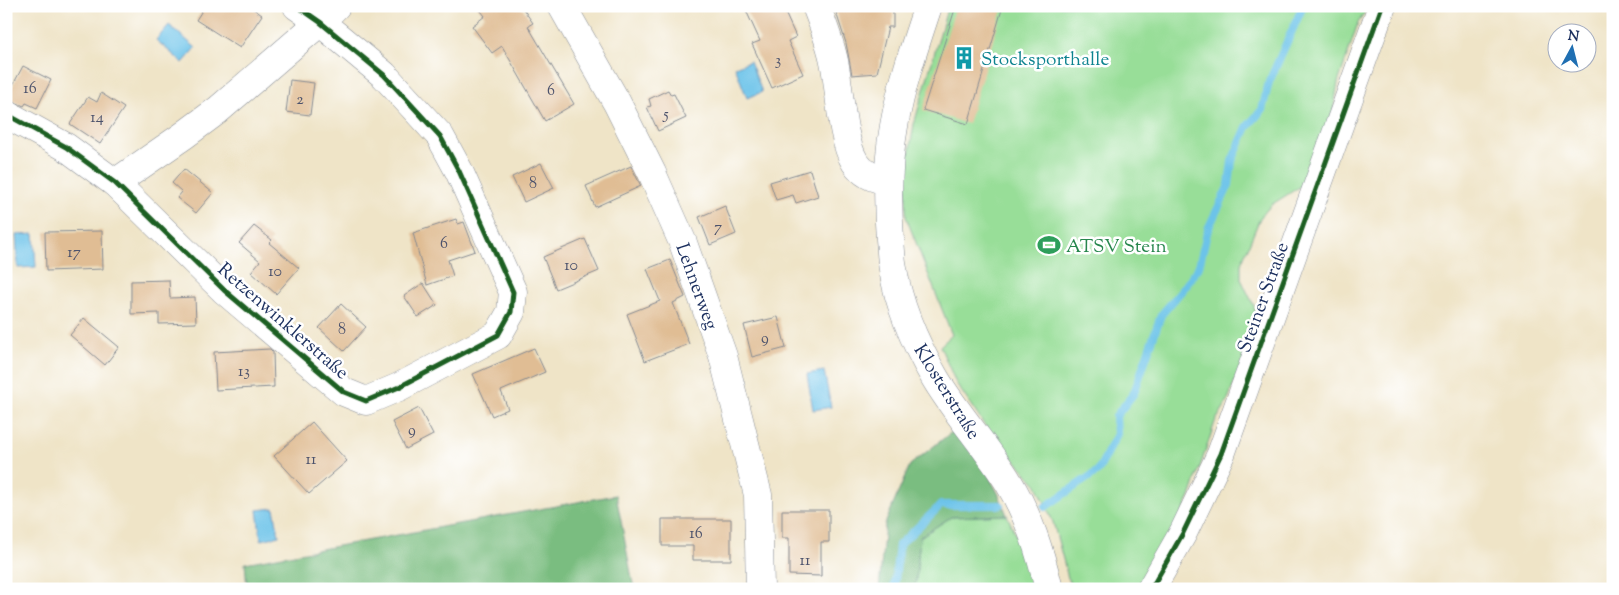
<svg xmlns="http://www.w3.org/2000/svg" width="1619" height="595" font-family="'Sorts Mill Goudy',serif">
  <rect width="100%" height="100%" fill="#fff"/>
  <filter id="ink" filterUnits="userSpaceOnUse"><feTurbulence type="fractalNoise" baseFrequency=".02" numOctaves="2"/><feDisplacementMap in="SourceGraphic" scale="10" xChannelSelector="R" yChannelSelector="G"/><feConvolveMatrix kernelMatrix="1 2 1 2 8 2 1 2 1" color-interpolation-filters="sRGB"/></filter>
  <filter id="wash" filterUnits="userSpaceOnUse"><feTurbulence type="fractalNoise" baseFrequency=".0096" numOctaves="4" result="noise"/><feDisplacementMap in="SourceGraphic" scale="20" xChannelSelector="R" yChannelSelector="G"/><feGaussianBlur stdDeviation="1.12" result="paint"/><feColorMatrix in="noise" values="0 0 0 0 0 0 0 0 0 0 0 0 0 0 0 0 0 1.4 0 .05"/><feComposite in="paint" operator="in"/></filter>
  <g filter="url(#wash)">
    <rect width="100%" height="100%" fill="#efe4c7"/>
    <g fill="#98de98" stroke="#5a867b">
      <polygon points="948,6 1369,6 1358,23 1338,83 1333,112 1304,184 1271,205 1260,218 1241,264 1241,279 1254,306 1258,325 1226,404 1215,422 1190,497 1170,539 1137,588 1131,587 1130,589 1071,589 1053,522 1037,485 987,429 956,383 940,346 952,335 906,217 906,172 914,124"/>
      <polygon points="1007,515 1026,559 1035,589 915,589 920,537 951,517"/>
    </g>
    <g fill="#7abd80" stroke="#4a766f">
      <polygon points="953,431 984,467 998,493 1007,515 951,517 920,537 915,589 879,589 885,524 910,465"/>
      <polygon points="616,495 634,589 247,589 245,563"/>
    </g>
    <g fill="#6cc3e9" stroke="#4479a4">
      <polygon points="169,25 196,48 183,63 156,40"/>
      <polygon points="750,61 762,92 747,98 735,67"/>
      <polygon points="34,234 36,267 18,268 16,235"/>
      <polygon points="824,371 831,407 813,410 807,374"/>
      <polygon points="274,508 279,536 261,540 257,510"/>
    </g>
    <g fill="none" stroke-linecap="round" stroke-linejoin="round">
      <g stroke="#6cc3e9" stroke-width="8">
        <polyline points="1045,507 1098,471 1117,434 1116,416 1134,393 1161,315 1184,288 1199,266 1208,229 1229,185 1232,161 1247,127 1262,110 1269,82 1303,6"/>
        <polyline points="894,589 899,545 941,505 1000,505"/>
      </g>
    </g>
    <g id="blocks">
      <g fill="#e0bd94">
        <polygon points="205,6 249,6 262,15 240,48 196,20"/>
        <polygon points="477,6 521,6 533,23 528,26 574,104 545,121 502,46 492,53 472,26 485,16"/>
        <polygon points="744,6 782,6 796,37 788,41 803,74 772,88 752,44 760,41"/>
        <polygon points="834,6 893,6 893,27 888,27 877,73 852,75 846,43"/>
        <polygon points="956,6 1003,6 968,124 923,110"/>
        <polygon points="23,66 51,80 37,108 26,103 24,106 6,98"/>
        <polygon points="290,80 314,83 310,115 286,112"/>
        <polygon points="668,90 671,95 674,94 686,118 658,131 647,107 651,106 649,99"/>
        <polygon points="101,93 124,108 100,144 70,124 88,97 97,102"/>
        <polygon points="541,163 554,188 524,202 512,177"/>
        <polygon points="631,166 641,186 595,207 586,186"/>
        <polygon points="184,169 213,193 196,213 177,198 182,192 172,183"/>
        <polygon points="810,170 818,196 796,203 793,195 776,200 770,182"/>
        <polygon points="725,206 736,234 710,245 699,217"/>
        <polygon points="456,219 458,224 464,222 475,251 448,260 453,276 427,285 413,233"/>
        <polygon points="254,226 272,240 269,243 299,268 276,294 251,272 260,261 239,243"/>
        <polygon points="102,231 103,269 46,271 45,232"/>
        <polygon points="585,239 599,271 556,289 543,257"/>
        <polygon points="670,260 685,297 673,303 689,344 645,361 627,314 660,301 647,269"/>
        <polygon points="169,280 170,298 195,297 196,323 159,324 159,313 131,314 131,281"/>
        <polygon points="423,283 437,305 418,317 404,296"/>
        <polygon points="341,304 366,327 344,351 319,328"/>
        <polygon points="778,317 786,348 752,357 744,325"/>
        <polygon points="84,318 119,347 105,365 70,335"/>
        <polygon points="534,348 545,372 501,391 508,409 492,416 473,374"/>
        <polygon points="270,349 273,352 274,387 216,390 214,352"/>
        <polygon points="419,408 433,435 406,449 392,422"/>
        <polygon points="312,422 347,461 309,494 274,456"/>
        <polygon points="782,510 829,510 829,542 821,542 821,576 789,575 789,538 782,538"/>
        <polygon points="662,519 731,519 731,560 693,560 693,546 662,546"/>
      </g>
    </g>
  </g>
  <g filter="url(#ink)">
    <use href="#blocks" fill-opacity="0" stroke="#858a92" stroke-width="1"/>
    <g fill="none" stroke-linecap="round" stroke-linejoin="round">
      <defs>
        <g id="minor">
          <polyline points="562,6 617,103 652,173 683,243 723,356 758,495 760,589"/>
          <path d="M816,6C823,24 830,42 834,61C840,89 841,139 855,162C863,174 874,179 887,180"/>
          <path d="M928,6C915,45 901,86 894,126C887,164 887,201 890,239C891,249 891,259 893,269C899,307 916,345 935,378C957,415 987,447 1009,483C1029,516 1040,552 1049,589"/>
          <polyline points="6,114 66,147 115,183 224,290 344,392 366,401 399,387 498,335 511,312 513,292 459,171 440,136 384,75 320,22 297,6"/>
          <polyline points="115,183 183,136 218,110 320,22 336,6"/>
          <polyline points="1151,589 1183,533 1221,454 1382,6"/>
        </g>
      </defs>
      <use href="#minor" stroke="#858a92" stroke-width="29"/>
      <use href="#minor" stroke="#fff" stroke-width="28"/>
      <defs>
        <g id="cycleway">
          <polyline points="6,114 66,147 115,183 224,290 344,392 366,401 399,387 498,335 511,312 513,292 459,171 440,136 384,75 320,22 297,6"/>
          <polyline points="1151,589 1183,533 1221,454 1382,6"/>
        </g>
      </defs>
      <use href="#cycleway" stroke="#fff" stroke-width="8"/>
      <use href="#cycleway" stroke="#1b5e20" stroke-width="5"/>
    </g>
  </g>
  <defs>
    <symbol id="building-bare" viewBox="-9 -9 18 18"><path d="M-4-6H4V6H1V3H-1V6H-4ZM-2.5-4.3h1.7v1.8h-1.7ZM.8-4.3h1.7v1.8H.8ZM-2.5-1h1.7V.8h-1.7ZM.8-1h1.7V.8H.8Z" fill="#0f9aa8" stroke="#fff" stroke-width="2.5" paint-order="stroke"/></symbol>
    <symbol id="stadium-bare" viewBox="-9 -9 18 18"><path d="M0-5a6.5 5 0 1 0 0 10a6.5 5 0 1 0 0-10ZM-3.5-1.8h7v3.6h-7Z" fill="#2e9e5b" stroke="#fff" stroke-width="2.5" paint-order="stroke"/></symbol>
  </defs>
  <g fill-rule="evenodd">
    <use href="#building-bare" x="948" y="42" width="32" height="32"/>
    <use href="#stadium-bare" x="1033" y="229" width="32" height="32"/>
  </g>
  <g text-anchor="middle" stroke-width="5" stroke-linejoin="round" paint-order="stroke">
    <g font-size="16" fill="#4c526c">
      <text x="778" y="65">3</text>
      <text x="30" y="93">16</text>
      <text x="551" y="95">6</text>
      <text x="300" y="104">2</text>
      <text x="666" y="119">5</text>
      <text x="97" y="122">14</text>
      <text x="533" y="188">8</text>
      <text x="718" y="232">7</text>
      <text x="444" y="248">6</text>
      <text x="74" y="257">17</text>
      <text x="571" y="270">10</text>
      <text x="275" y="276">10</text>
      <text x="342" y="334">8</text>
      <text x="765" y="343">9</text>
      <text x="244" y="376">13</text>
      <text x="412" y="435">9</text>
      <text x="311" y="464">11</text>
      <text x="696" y="538">16</text>
      <text x="805" y="565">11</text>
    </g>
    <g font-size="19" fill="#0d838f" stroke="#fff" text-anchor="start">
      <text x="981" y="65">Stocksporthalle</text>
    </g>
    <g font-size="19" fill="#27864d" stroke="#fff" text-anchor="start">
      <text x="1066" y="252">ATSV Stein</text>
    </g>
    <g font-size="19" fill="#1b2f5e" stroke="#fff">
      <text transform="translate(698 286) rotate(70)" y="7">Lehnerweg</text>
      <text transform="translate(1262 297) rotate(-70)" y="7">Steiner Straße</text>
      <text transform="translate(284 320) rotate(41)" y="7">Retzenwinklerstraße</text>
      <text transform="translate(948 391) rotate(58)" y="7">Klosterstraße</text>
    </g>
  </g>
  <rect width="1619" height="595" fill="none" stroke="#fff" stroke-width="25"/>
  <g transform="translate(1572 48) rotate(7)"><circle r="24" fill="#ffffff" stroke="#a4acbf"/>
  <path d="M0-4L9 19L0 12L-9 19Z" fill="#1f6fb2"/>
  <text y="-8" font-size="14" font-weight="bold" text-anchor="middle" fill="#1b2f5e">N</text>
  </g>
</svg>
